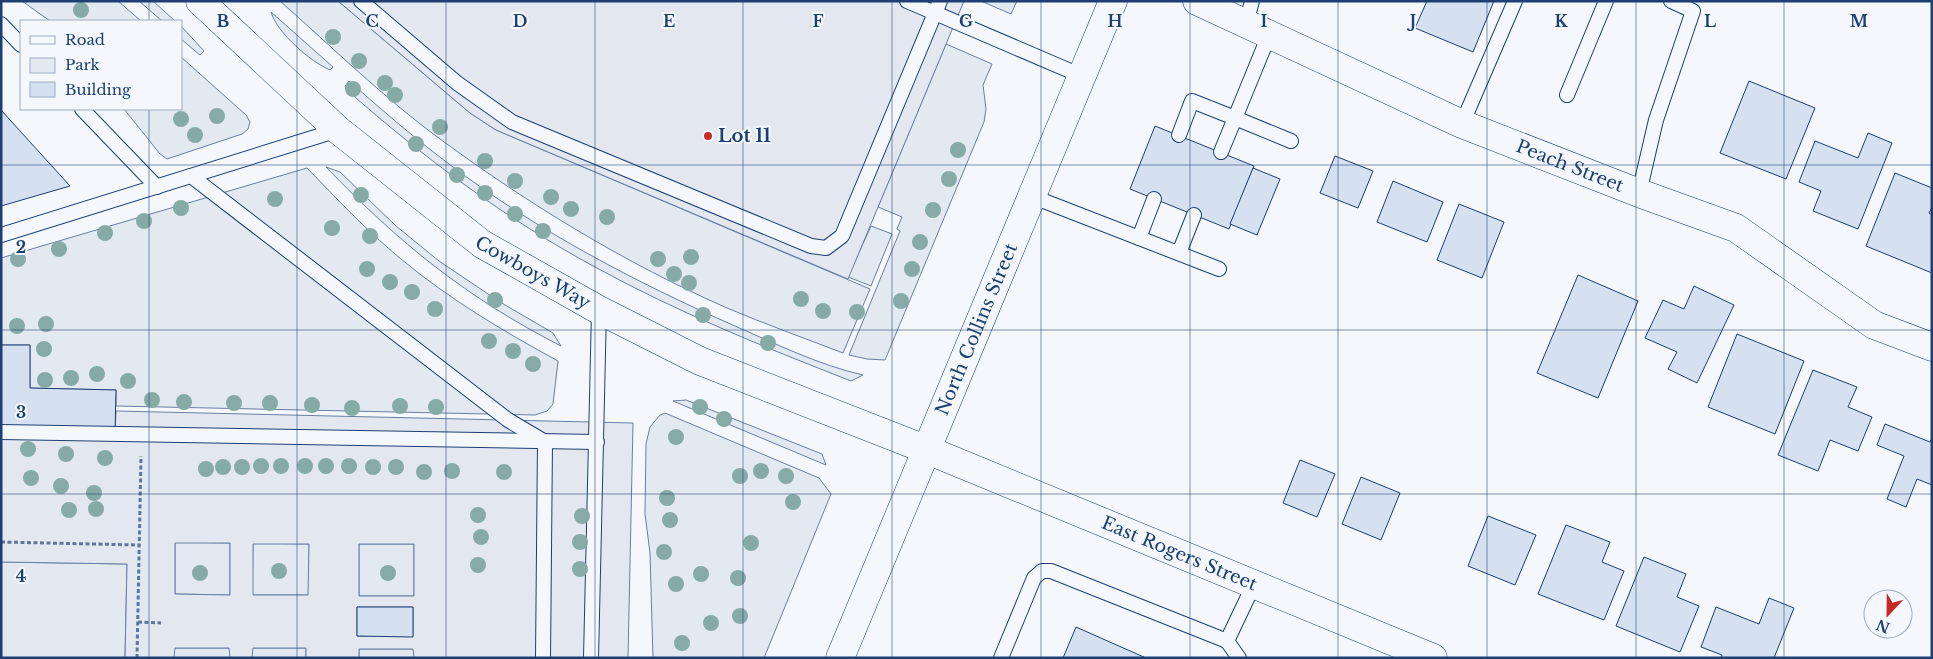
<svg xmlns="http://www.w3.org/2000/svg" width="1933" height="659" font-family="'Libre Baskerville',serif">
  <rect width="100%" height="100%" fill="#f4f7fb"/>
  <g fill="#e3e9f0" stroke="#687fa3">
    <polygon points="22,1 118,1 141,21 50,21"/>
    <polygon points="139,1 153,1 175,21 162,21"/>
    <path d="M280,1H338L470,113L496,130L870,289L843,353C804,338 765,324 727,308C625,263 530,205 440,139C384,98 333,48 280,1Z"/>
    <polygon points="981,1 1017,1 1011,14"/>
    <path d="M271,12L333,67L330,70C311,62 277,33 271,12Z"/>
    <polygon points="181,26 204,51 200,55 181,39"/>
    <polygon points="946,44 992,64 983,85 986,109 984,122 885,360 867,359 849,355 900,231 897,229 902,217 878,207"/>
    <polygon points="181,57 246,115 250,122 248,129 242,134 167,159 160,154 124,109 181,109"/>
    <path d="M349,81C382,110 414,138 449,164C536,230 635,282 735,326C776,344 819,365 863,375L851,381C764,347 677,312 595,267C506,219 424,158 348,91L345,86Z"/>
    <path d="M326,167L340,172L396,226L439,261L500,302L553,333L561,346C467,298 399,243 326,167Z"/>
    <path d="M307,168C337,199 367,231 401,259C449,299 503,331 558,361L553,404L547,411L535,415L116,406V390L30,388V345H1V258Z"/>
    <polygon points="871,226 892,234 871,286 848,277"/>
    <polygon points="686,400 822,454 826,465 673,401"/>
    <polygon points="665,413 819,478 831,494 764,658 653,658 650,553 645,514 646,444 650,427 660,415"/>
    <polygon points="175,542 230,543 230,595 175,594"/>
    <polygon points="253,543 309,544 309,595 252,595"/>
    <rect x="359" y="544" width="55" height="52"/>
    <polygon points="1,562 127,564 125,658 1,658"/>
    <rect x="174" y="648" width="56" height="10"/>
    <rect x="252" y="648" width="54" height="10"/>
    <rect x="359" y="649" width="55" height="9"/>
  </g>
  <g fill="#e3e8f0" stroke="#687fa3" fill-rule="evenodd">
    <polygon points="338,1 964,1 848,279 496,130 470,113"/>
    <path d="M116,411L633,423L628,658H414L413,649H359V658H306V648H253L252,658H230L229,648H175L174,658H125L127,564L1,562V432L115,433ZM175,543H230V595L175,594ZM253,544H309L308,595H253ZM359,544H414V596H359ZM357,607H413V636H357Z"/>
  </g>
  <g fill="#d5e0f0" stroke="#1d3f73">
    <polygon points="1427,1 1494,1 1473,52 1415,28"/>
    <polygon points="1749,81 1815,108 1786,179 1720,153"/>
    <polygon points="1,110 70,186 1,206"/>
    <polygon points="1155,126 1254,166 1229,229 1130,189"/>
    <polygon points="1868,133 1892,143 1858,229 1813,211 1821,191 1799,182 1815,141 1858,158"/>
    <polygon points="1335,156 1373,171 1358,208 1320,193"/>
    <polygon points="1253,168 1280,179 1257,235 1230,224"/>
    <polygon points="1895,173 1932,188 1932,207 1929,213 1932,215 1932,273 1866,246"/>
    <polygon points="1393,181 1443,202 1427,242 1377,222"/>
    <polygon points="1459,204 1504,222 1482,278 1437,260"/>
    <polygon points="1578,275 1638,301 1598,398 1537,373"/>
    <polygon points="1694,286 1734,305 1697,383 1668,369 1677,352 1645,338 1663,300 1684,309"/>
    <polygon points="1737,334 1804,361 1775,434 1708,407"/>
    <polygon points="1,345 30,345 30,388 116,390 115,433 1,432"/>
    <polygon points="1813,370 1857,387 1848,407 1872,417 1858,451 1830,440 1818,471 1778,455"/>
    <polygon points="1885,424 1930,442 1932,438 1932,485 1917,479 1906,507 1887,499 1904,456 1877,445"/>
    <polygon points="1300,460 1335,474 1317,517 1283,503"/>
    <polygon points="1361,477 1400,493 1381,540 1342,524"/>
    <polygon points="1488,516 1536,535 1515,585 1468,566"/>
    <polygon points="1566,525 1610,542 1602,562 1624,571 1604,620 1538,594"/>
    <polygon points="1644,557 1686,574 1677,597 1699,606 1680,652 1616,626"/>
    <polygon points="1769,598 1794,608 1774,658 1721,658 1722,655 1701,647 1716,607 1759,624"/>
    <polygon points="357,607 413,607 413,637 357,636"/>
    <polygon points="1076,627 1146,658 1063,658"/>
  </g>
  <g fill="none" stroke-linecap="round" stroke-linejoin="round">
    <defs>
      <g id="service">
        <polyline points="361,1 457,83 512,122 811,246 826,248 842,236 940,1"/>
        <polyline points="907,1 1082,76"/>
        <polyline points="1,24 21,45"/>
        <polyline points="1246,24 1252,1"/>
        <polyline points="1269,35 1235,118 1291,141"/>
        <polyline points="1567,95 1606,1"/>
        <polyline points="82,109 157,187"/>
        <polyline points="1462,124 1515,1"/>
        <polyline points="1179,135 1192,101 1235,118 1221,152"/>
        <polyline points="191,176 508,420 545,442 543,658"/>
        <polyline points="1639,193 1656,120 1693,11 1671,1"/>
        <polyline points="1031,196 1219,269"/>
        <polyline points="1,235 338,130"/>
        <polyline points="1139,238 1154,199"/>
        <polyline points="1179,253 1194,215"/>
        <polyline points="1,432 597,442"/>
        <polyline points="591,658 599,310"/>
        <polyline points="1001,658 1034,578 1042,571 1051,571 1227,641"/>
        <polyline points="1239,658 1227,641 1254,584"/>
      </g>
      <g id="minor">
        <path id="s1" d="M1197,1L1462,124L1639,193L1736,228L1874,325L1932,347"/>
        <path id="s2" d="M925,449L1433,658"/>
      </g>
      <g id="tertiary">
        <path id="s3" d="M200,1L338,130L482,244L599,310L700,361L925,449"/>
      </g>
      <g id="primary">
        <path id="s4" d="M840,658L1113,1"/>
      </g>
    </defs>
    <use href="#service" stroke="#1d3f73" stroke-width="16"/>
    <use href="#minor" stroke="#1d3f73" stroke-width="29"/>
    <use href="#tertiary" stroke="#1d3f73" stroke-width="29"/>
    <use href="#primary" stroke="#1d3f73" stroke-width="29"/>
    <g stroke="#5e769c" stroke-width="3" stroke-dasharray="4 2.5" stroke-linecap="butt">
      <polyline points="1,542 139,545"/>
      <polyline points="138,622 161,623"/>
      <polyline points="137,658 141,456"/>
    </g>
    <use href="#service" stroke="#f4f7fb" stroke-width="14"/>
    <use href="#minor" stroke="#f4f7fb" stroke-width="28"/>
    <use href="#tertiary" stroke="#f4f7fb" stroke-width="28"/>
    <use href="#primary" stroke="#f4f7fb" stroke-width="28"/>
  </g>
  <g fill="#86aba6">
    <circle cx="81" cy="10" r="8"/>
    <circle cx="333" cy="37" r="8"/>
    <circle cx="359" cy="61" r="8"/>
    <circle cx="385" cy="83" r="8"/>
    <circle cx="353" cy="89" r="8"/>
    <circle cx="395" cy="95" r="8"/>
    <circle cx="217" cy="116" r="8"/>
    <circle cx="181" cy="119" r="8"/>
    <circle cx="440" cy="127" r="8"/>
    <circle cx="195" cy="135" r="8"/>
    <circle cx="416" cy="144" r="8"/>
    <circle cx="958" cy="150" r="8"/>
    <circle cx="485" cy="161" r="8"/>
    <circle cx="457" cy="175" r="8"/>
    <circle cx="949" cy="179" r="8"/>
    <circle cx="515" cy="181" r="8"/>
    <circle cx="485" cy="193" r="8"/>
    <circle cx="361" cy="195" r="8"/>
    <circle cx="551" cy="197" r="8"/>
    <circle cx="275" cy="199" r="8"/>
    <circle cx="181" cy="208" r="8"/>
    <circle cx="571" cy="209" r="8"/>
    <circle cx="933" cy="210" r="8"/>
    <circle cx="515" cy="214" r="8"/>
    <circle cx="607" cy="217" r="8"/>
    <circle cx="144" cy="221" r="8"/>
    <circle cx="332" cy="228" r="8"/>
    <circle cx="543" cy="231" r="8"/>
    <circle cx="105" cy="233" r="8"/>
    <circle cx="370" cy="236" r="8"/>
    <circle cx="920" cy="242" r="8"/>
    <circle cx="59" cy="249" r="8"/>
    <circle cx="691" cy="257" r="8"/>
    <circle cx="18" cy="259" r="8"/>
    <circle cx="658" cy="259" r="8"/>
    <circle cx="367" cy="269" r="8"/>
    <circle cx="912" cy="269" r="8"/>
    <circle cx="674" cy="274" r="8"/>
    <circle cx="390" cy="282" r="8"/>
    <circle cx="689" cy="283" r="8"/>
    <circle cx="412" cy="292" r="8"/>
    <circle cx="801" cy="299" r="8"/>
    <circle cx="495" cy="300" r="8"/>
    <circle cx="901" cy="301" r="8"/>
    <circle cx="435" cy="309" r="8"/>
    <circle cx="823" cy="311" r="8"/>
    <circle cx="857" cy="312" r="8"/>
    <circle cx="703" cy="315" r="8"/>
    <circle cx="46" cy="324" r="8"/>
    <circle cx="17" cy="326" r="8"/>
    <circle cx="489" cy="341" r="8"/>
    <circle cx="768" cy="343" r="8"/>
    <circle cx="44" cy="349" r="8"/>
    <circle cx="513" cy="351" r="8"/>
    <circle cx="533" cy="364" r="8"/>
    <circle cx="97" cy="374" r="8"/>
    <circle cx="71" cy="378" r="8"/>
    <circle cx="45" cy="380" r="8"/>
    <circle cx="128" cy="381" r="8"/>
    <circle cx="152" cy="400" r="8"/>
    <circle cx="184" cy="402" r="8"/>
    <circle cx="234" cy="403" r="8"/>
    <circle cx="270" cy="403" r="8"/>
    <circle cx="312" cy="405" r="8"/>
    <circle cx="400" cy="406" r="8"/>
    <circle cx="436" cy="407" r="8"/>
    <circle cx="700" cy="407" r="8"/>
    <circle cx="352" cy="408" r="8"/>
    <circle cx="724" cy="419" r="8"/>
    <circle cx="676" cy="437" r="8"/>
    <circle cx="28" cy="449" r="8"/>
    <circle cx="66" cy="454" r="8"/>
    <circle cx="105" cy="458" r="8"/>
    <circle cx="261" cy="466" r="8"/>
    <circle cx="281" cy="466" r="8"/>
    <circle cx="305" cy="466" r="8"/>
    <circle cx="326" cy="466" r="8"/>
    <circle cx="349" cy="466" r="8"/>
    <circle cx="223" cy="467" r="8"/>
    <circle cx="242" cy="467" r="8"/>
    <circle cx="373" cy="467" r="8"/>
    <circle cx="396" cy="467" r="8"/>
    <circle cx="206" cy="469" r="8"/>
    <circle cx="452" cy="471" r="8"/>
    <circle cx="761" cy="471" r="8"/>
    <circle cx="424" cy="472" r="8"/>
    <circle cx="504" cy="472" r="8"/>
    <circle cx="740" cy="476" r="8"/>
    <circle cx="786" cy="476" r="8"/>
    <circle cx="31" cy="478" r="8"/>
    <circle cx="61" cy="486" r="8"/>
    <circle cx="94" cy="493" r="8"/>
    <circle cx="667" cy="498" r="8"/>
    <circle cx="793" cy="502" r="8"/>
    <circle cx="96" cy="509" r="8"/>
    <circle cx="69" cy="510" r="8"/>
    <circle cx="478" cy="515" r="8"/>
    <circle cx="582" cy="516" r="8"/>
    <circle cx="670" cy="520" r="8"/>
    <circle cx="481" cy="537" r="8"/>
    <circle cx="580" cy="542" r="8"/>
    <circle cx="751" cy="543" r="8"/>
    <circle cx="664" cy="552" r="8"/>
    <circle cx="478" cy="565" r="8"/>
    <circle cx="580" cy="569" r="8"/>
    <circle cx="279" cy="571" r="8"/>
    <circle cx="200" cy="573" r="8"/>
    <circle cx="388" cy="573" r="8"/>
    <circle cx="701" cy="574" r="8"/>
    <circle cx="738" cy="578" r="8"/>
    <circle cx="676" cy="584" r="8"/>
    <circle cx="740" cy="616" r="8"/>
    <circle cx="711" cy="623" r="8"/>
    <circle cx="682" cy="643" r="8"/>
  </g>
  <path fill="none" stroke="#1d3f73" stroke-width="1" stroke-opacity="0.55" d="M149,1V21M297,1V658M446,1V658M595,1V658M743,1V658M892,1V658M1041,1V658M1190,1V658M1338,1V658M1487,1V658M1636,1V658M1784,1V658M149,109V658M1,165H1932M1,330H1932M1,494H1932"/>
  <circle fill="#c62828" stroke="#f4f7fb" stroke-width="2" cx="708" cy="136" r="5"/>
  <g text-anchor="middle" stroke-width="4" stroke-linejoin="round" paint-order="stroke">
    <g font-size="18" font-weight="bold" fill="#1d3f73" stroke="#f4f7fb" text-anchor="start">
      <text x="718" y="142">Lot 11</text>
    </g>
    <g font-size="18" fill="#1d3f73" stroke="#f4f7fb">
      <text dy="6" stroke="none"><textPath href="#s1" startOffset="408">Peach Street</textPath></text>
      <text dy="6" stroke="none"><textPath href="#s3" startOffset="431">Cowboys Way</textPath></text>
      <text dy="6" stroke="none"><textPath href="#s4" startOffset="356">North Collins Street</textPath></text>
      <text dy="6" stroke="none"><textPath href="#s2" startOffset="275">East Rogers Street</textPath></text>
    </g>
  </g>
  <g font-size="16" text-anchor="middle" font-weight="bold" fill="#1d3f73" stroke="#f4f7fb" stroke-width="4" stroke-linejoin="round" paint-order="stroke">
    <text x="223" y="27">B</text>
    <text x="372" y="27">C</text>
    <text x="520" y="27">D</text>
    <text x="669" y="27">E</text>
    <text x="818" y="27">F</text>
    <text x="966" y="27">G</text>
    <text x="1115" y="27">H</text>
    <text x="1264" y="27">I</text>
    <text x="1413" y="27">J</text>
    <text x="1561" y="27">K</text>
    <text x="1710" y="27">L</text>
    <text x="1859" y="27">M</text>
    <text x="21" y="253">2</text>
    <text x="21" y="418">3</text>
    <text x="21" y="582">4</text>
  </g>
  <rect width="1933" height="659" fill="none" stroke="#1d3f73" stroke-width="5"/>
  <rect x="20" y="20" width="162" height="90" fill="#f4f7fb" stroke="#9eadc5"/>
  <rect x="30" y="36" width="25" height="8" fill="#f4f7fb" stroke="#9eadc5"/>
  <text x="65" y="45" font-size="15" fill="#1d3f73">Road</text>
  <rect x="30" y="58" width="25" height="15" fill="#e3e9f0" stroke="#9eadc5"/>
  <text x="65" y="70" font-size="15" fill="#1d3f73">Park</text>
  <rect x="30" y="82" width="25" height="15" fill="#d5e0f0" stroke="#9eadc5"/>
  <text x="65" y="95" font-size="15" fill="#1d3f73">Building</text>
  <g transform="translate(1888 614) rotate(202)"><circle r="24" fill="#f4f7fb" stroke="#9eadc5"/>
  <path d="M0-4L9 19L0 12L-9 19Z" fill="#c62828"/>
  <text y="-8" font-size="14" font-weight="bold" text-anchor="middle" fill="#1d3f73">N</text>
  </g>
</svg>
